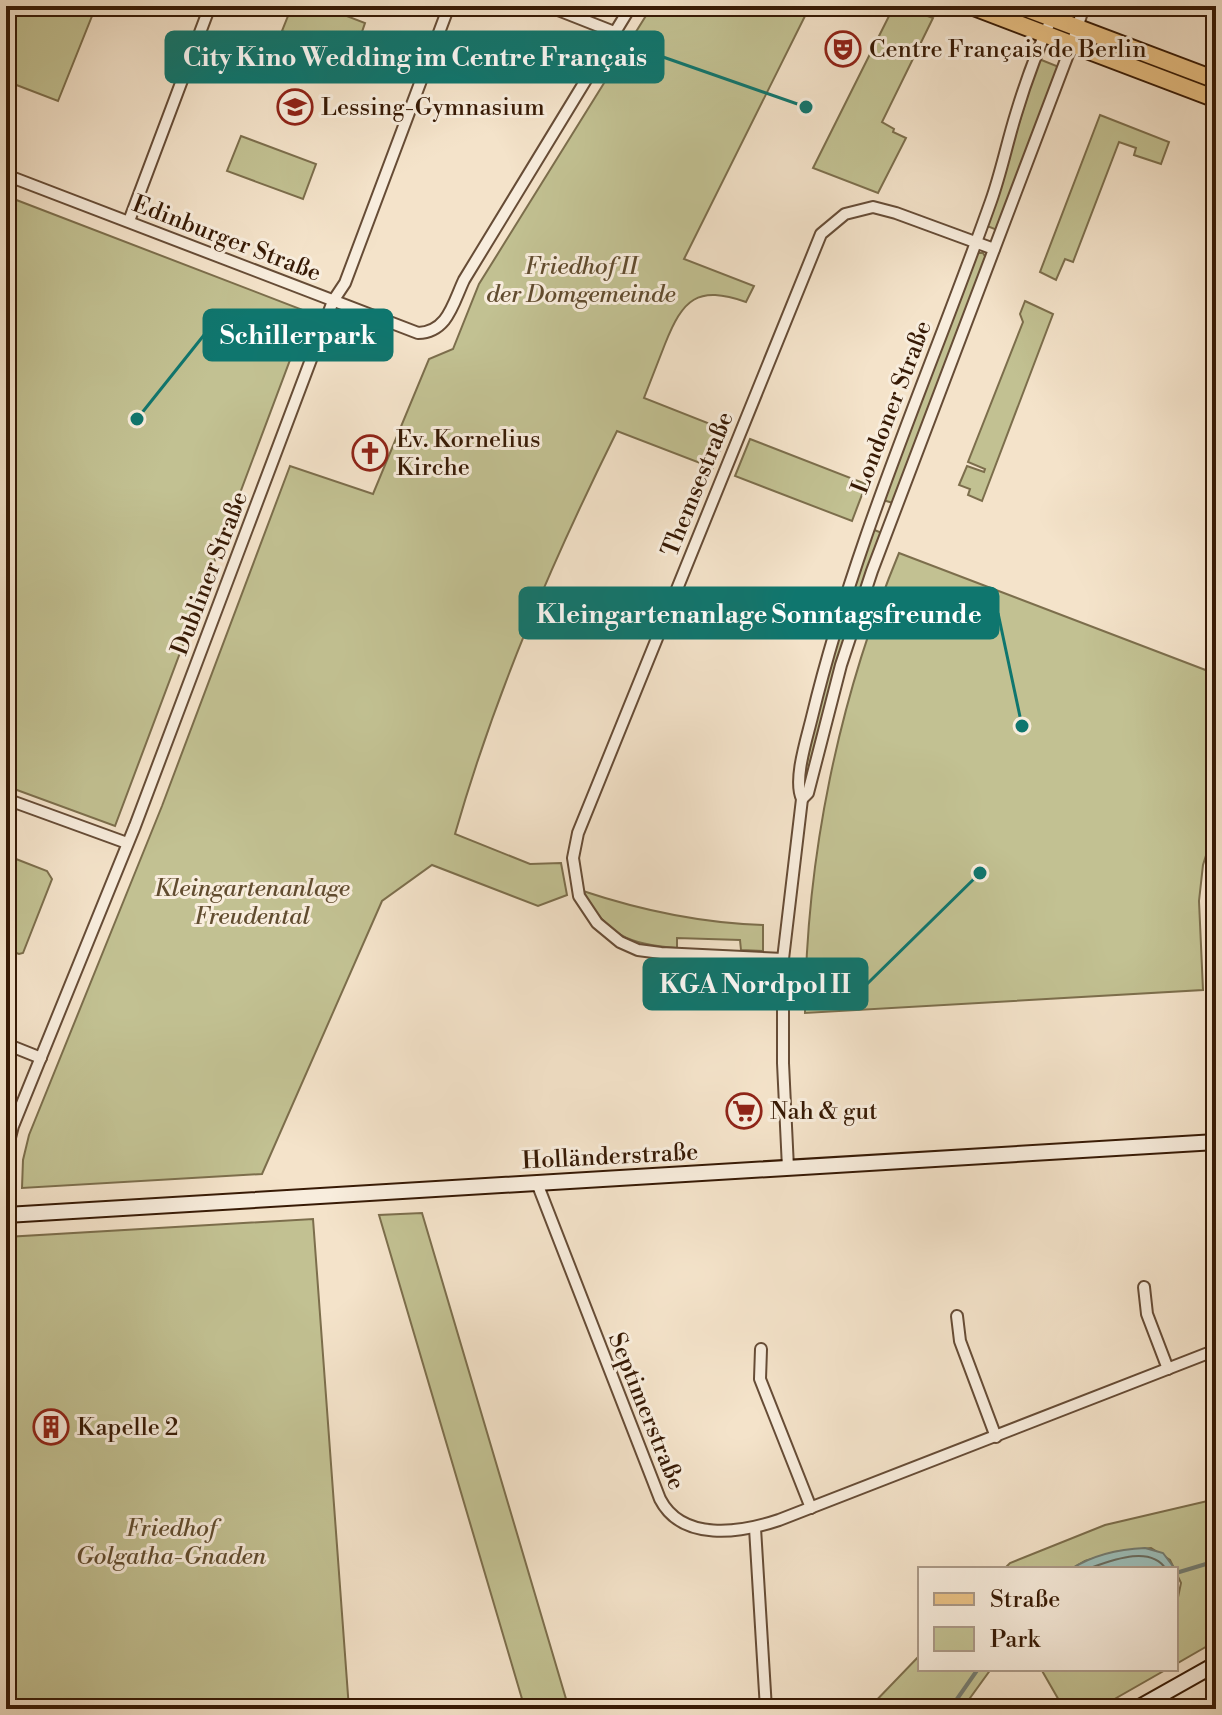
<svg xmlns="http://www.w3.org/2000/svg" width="1222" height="1715" font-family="'Libre Bodoni',serif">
  <rect width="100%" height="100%" fill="#f4e3ca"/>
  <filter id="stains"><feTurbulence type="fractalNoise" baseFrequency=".0025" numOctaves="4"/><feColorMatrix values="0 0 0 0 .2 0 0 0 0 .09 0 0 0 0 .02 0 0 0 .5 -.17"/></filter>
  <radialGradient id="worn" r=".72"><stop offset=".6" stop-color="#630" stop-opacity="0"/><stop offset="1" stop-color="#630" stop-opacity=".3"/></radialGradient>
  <g fill="#c2c192" stroke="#7c6e4c" stroke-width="2">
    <polygon points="6,6 96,6 58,101 6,81"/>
    <polygon points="292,6 321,6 365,23 353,58 282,31"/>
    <path d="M652,6H810L684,259L754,286L746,302C697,285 683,299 665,344C658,362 651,380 644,398L728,431L713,468L617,431C552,562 495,694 455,834L530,864L561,863L567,895L538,906L432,865L382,901L262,1174L22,1188L23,1160L29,1135L162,806L290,466L373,494L429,359L453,349L479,284Z"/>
    <polygon points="894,6 901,6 933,18 882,122 894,129 893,132 906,138 878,193 813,168"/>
    <polygon points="1039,59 1059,67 997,230 987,226"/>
    <polygon points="1100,115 1169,142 1161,164 1134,155 1136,148 1119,142 1073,262 1065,259 1056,280 1040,272"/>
    <polygon points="241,136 316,164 303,199 227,171"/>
    <polygon points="6,196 308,312 115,826 6,786"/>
    <polygon points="977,253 983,253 986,258 893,503 883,500"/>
    <polygon points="1025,301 1053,314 982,501 968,495 970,489 959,485 967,466 984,472 985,469 968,462 1023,322 1020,314"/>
    <polygon points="750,439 866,484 852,521 735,476"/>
    <path d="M872,529L882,533C849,617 823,702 805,791L801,792L821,692Z"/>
    <path d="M899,553L1216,674V824L1203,865L1199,901L1203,990L805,1013C806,856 839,698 899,553Z"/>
    <polygon points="16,859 47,871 52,879 23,953 19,954 6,949 6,872 11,860"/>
    <path d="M583,891C643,911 700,923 763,925V951L741,950L740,940L677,938V948C629,945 606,935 583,891Z"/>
    <polygon points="422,1213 569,1709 525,1709 379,1215"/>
    <polygon points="313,1219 349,1709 6,1709 6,1237"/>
    <polygon points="1216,1499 1216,1641 1176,1664 1176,1607 1181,1583 1170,1560 1151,1548 1115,1552 1085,1561 1071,1569 1004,1569 1010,1563 1105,1525"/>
    <polygon points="920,1655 920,1669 991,1669 962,1709 868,1709"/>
    <polygon points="1041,1669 1167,1669 1104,1705 1102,1702 1089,1709 1064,1709"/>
  </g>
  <path fill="#9cbeb9" stroke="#747c71" stroke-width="2" d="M1145,1548L1163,1553L1175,1569H1071C1093,1555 1120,1549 1145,1548Z"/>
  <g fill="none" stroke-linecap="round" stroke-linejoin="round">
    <path stroke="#6a6c5f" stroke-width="2" d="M1087,1569C1110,1561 1150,1544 1166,1569"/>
    <g stroke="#747c71" stroke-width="4">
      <polyline points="1176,1573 1216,1561"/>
      <polyline points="950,1709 978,1669"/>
    </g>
    <defs>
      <g id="street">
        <polyline points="548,6 614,32"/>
        <path d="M6,175L418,333C448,332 453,303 464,280L631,6"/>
        <polyline points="129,221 210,6"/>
        <polyline points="6,799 127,843"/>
        <polyline points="802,799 808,793 841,665 872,571 1072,44 1084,6"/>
        <polyline points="1216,869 1212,905 1216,983"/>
        <polyline points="783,959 661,953 638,950 620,942 597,923 579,896 573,858 578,833 821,234 845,214 873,207 896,213 994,249"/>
        <polyline points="6,1044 41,1058"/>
        <polyline points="6,1153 13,1126 135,826 321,333 333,301 345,283 449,6"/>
        <path d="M788,1168L783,1063V959L802,799C793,780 807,738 812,717C855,539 930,373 991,201C1001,173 1007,143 1016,114C1027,77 1041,41 1057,6"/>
        <path d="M537,1183L660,1499C682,1542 740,1533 779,1520L1216,1350"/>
        <polyline points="1144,1287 1147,1314 1168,1369"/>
        <polyline points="957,1316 960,1341 996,1437"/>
        <polyline points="761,1349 760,1379 811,1508"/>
        <polyline points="755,1528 766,1709"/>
      </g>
      <g id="secondary">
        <polyline points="6,1215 1216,1142"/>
        <polyline points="1136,1709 1216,1664"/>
      </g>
      <g id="primary">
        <polyline points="971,6 1216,99"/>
        <polyline points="1020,6 1216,80"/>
      </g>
    </defs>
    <use href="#street" stroke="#664c36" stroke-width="14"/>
    <use href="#secondary" stroke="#371a05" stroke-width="18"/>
    <use href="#primary" stroke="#371a05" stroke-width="20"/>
    <use href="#street" stroke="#f8eddd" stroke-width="10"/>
    <use href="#secondary" stroke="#f8eddd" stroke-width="14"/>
    <use href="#primary" stroke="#eac285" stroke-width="16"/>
  </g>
  <defs>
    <symbol id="theatre-ring" viewBox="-11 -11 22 22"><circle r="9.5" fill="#f8eddd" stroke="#8f2418" stroke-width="1.5"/><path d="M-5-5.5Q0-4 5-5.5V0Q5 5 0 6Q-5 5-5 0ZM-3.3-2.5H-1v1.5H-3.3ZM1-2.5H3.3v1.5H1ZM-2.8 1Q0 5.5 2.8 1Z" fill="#8f2418"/></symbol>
    <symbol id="school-ring" viewBox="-11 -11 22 22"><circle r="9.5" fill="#f8eddd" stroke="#8f2418" stroke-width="1.5"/><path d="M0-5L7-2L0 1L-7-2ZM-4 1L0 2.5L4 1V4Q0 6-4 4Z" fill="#8f2418"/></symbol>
    <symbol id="church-ring" viewBox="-11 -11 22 22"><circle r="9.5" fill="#f8eddd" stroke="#8f2418" stroke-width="1.5"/><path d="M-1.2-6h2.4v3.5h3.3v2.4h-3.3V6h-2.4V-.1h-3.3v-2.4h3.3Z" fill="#8f2418"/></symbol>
    <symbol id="supermarket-ring" viewBox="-11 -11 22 22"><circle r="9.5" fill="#f8eddd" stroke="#8f2418" stroke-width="1.5"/><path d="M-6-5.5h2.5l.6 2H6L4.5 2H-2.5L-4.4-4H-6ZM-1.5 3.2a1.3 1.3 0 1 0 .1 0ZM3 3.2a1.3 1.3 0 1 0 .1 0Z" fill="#8f2418"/></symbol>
    <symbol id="building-ring" viewBox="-11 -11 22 22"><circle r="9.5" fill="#f8eddd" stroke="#8f2418" stroke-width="1.5"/><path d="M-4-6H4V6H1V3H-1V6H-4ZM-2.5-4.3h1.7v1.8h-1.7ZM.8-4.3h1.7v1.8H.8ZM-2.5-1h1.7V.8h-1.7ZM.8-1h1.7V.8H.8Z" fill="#8f2418"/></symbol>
  </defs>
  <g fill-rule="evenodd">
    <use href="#theatre-ring" x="823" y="29" width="40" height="40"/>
    <use href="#school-ring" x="275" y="87" width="40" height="40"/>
    <use href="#church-ring" x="350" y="433" width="40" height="40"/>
    <use href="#supermarket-ring" x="724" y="1091" width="40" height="40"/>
    <use href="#building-ring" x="31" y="1407" width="40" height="40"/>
  </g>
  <g text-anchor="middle" stroke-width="6" stroke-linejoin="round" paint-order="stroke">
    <g font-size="24" fill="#371a05" stroke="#f8eddd" text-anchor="start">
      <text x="869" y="57">Centre Français de Berlin</text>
      <text x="321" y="115">Lessing-Gymnasium</text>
      <text x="396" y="447">Ev. Kornelius<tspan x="396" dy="28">Kirche</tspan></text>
      <text x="770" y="1119">Nah &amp; gut</text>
      <text x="77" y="1435">Kapelle 2</text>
    </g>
    <g font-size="24" fill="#371a05" stroke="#f8eddd">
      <text transform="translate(227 238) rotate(21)" y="8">Edinburger Straße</text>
      <text transform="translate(891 407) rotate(-69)" y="8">Londoner Straße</text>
      <text transform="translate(697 484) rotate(-68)" y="8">Themsestraße</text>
      <text transform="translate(209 573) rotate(-69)" y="8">Dubliner Straße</text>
      <text transform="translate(610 1156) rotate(-3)" y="8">Holländerstraße</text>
      <text transform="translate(647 1411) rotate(68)" y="8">Septimerstraße</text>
    </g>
    <g font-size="24" font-style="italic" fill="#614c2f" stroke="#f8eddd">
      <text x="581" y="274">Friedhof II<tspan x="581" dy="28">der Domgemeinde</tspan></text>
      <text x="252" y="896">Kleingartenanlage<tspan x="252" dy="28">Freudental</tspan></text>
      <text x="171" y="1536">Friedhof<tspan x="171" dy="28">Golgatha-Gnaden</tspan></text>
    </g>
  </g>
  <path fill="none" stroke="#0f766e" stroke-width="3" d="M806 107L663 57M137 419L204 335M1022 726L998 613M980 873L867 984"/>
  <g fill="#0f766e" stroke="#f8eddd" stroke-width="3">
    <circle cx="806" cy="107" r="8"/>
    <circle cx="137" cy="419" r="8"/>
    <circle cx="1022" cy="726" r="8"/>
    <circle cx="980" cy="873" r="8"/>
  </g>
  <g fill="#0f766e" stroke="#0f766e" stroke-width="3">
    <rect x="166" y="32" width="497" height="50" rx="8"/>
    <rect x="204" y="310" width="188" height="50" rx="8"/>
    <rect x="520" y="588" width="478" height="50" rx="8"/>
    <rect x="644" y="959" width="223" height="50" rx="8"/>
  </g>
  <g font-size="26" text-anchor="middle" font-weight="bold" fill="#fff">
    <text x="415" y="66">City Kino Wedding im Centre Français</text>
    <text x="298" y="344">Schillerpark</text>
    <text x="759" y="623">Kleingartenanlage Sonntagsfreunde</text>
    <text x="755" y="993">KGA Nordpol II</text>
  </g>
  <rect width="1222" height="1715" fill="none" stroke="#f4e3ca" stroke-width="32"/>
  <rect x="8" y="8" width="1206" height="1699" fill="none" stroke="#371a05" stroke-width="4"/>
  <rect x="16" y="16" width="1190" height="1683" fill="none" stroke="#371a05" stroke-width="2"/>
  <rect x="918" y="1567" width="260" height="104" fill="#f8eddd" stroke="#ab9987" stroke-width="2"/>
  <rect x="934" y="1593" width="40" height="12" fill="#eac285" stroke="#ab9987" stroke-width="2"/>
  <text x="990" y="1607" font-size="24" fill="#371a05">Straße</text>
  <rect x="934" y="1627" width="40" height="24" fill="#c2c192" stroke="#ab9987" stroke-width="2"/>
  <text x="990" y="1647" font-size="24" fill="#371a05">Park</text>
  <rect width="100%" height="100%" filter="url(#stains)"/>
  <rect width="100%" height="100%" fill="url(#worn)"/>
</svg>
